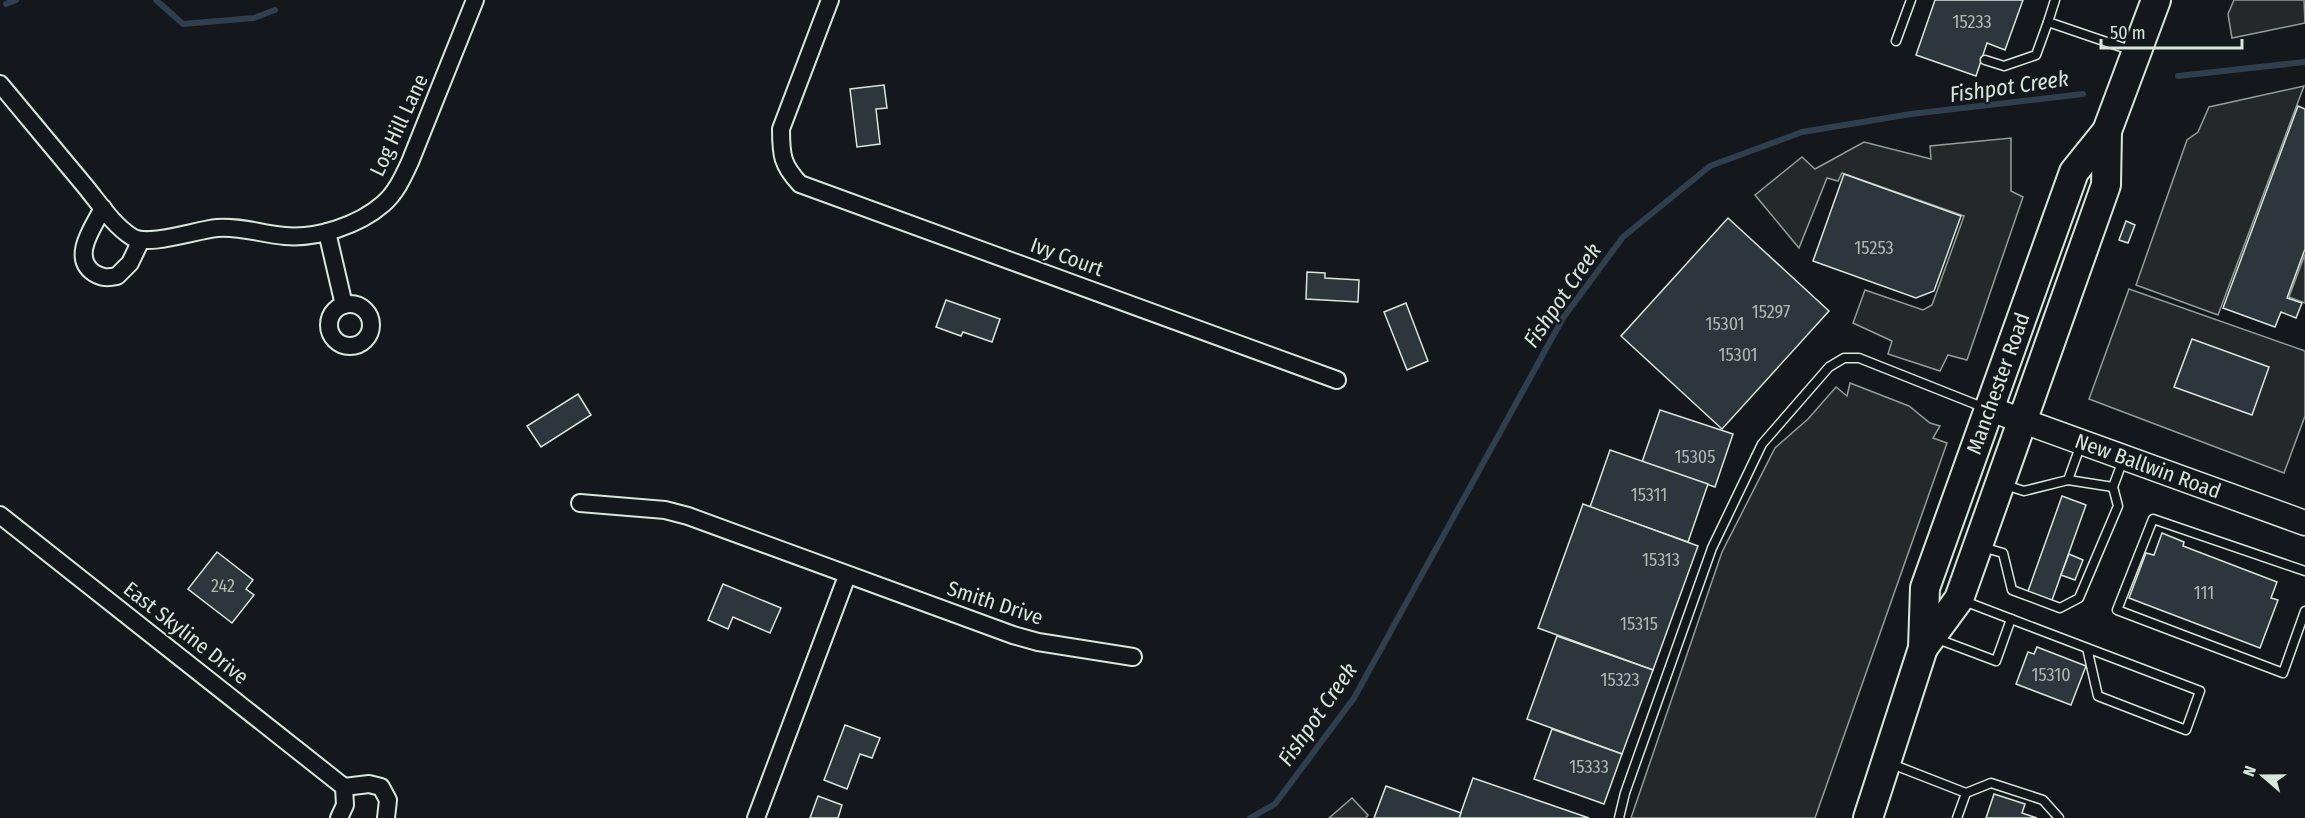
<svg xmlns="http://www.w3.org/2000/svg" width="2305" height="818" font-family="'Fira Sans Condensed',sans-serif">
  <rect width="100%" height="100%" fill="#14181c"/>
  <g fill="#24282b" stroke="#939e99" stroke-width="1.5">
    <polygon points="2234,0 2304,0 2305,23 2232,38 2228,14"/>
    <polygon points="2304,86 2218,315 2136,285 2187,140 2198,132 2209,107"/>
    <polygon points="2011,138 2011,191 2023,197 1967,360 1948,355 1940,371 1888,354 1892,341 1853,323 1865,290 1923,310 1932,305 1964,216 1842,173 1838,181 1827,178 1799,248 1755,195 1802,157 1815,169 1864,142 1931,159 1930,146"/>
    <polygon points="2305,254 2305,303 2289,297"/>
    <polygon points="2129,289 2305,351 2305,416 2284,473 2089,399"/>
    <polygon points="1850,383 1909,406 1930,423 1940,426 1933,438 1947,443 1815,818 1631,818 1722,552 1775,448 1808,419 1836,387 1847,396"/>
    <polygon points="1352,798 1368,815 1366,818 1329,818"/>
  </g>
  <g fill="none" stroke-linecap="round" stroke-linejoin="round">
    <g stroke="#2f3f4d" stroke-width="6">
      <polyline points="156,0 183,24 254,18 275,10"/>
      <polyline points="6,4 16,0"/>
      <polyline points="2178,76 2305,62"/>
      <polyline points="1250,818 1275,804 1354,698 1563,318 1623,237 1710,166 1802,132 1911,114 2083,94"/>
    </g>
  </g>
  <g fill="#2c363c" stroke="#d8e6dc" stroke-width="1.5">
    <polygon points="1935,0 2023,0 2005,50 1987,43 1976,76 1916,55"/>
    <polygon points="884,85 887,108 876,109 880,144 857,147 850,89"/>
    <polygon points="2298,106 2305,109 2305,249 2287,298 2302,303 2296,318 2281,312 2275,327 2223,308"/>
    <polygon points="1844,174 1961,216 1934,291 1916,298 1813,261"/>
    <polygon points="1728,218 1829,311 1722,429 1621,336"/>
    <polygon points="2126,221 2135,225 2128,243 2119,240"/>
    <polygon points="1307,272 1325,273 1325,278 1359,280 1358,302 1306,299"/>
    <polygon points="946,300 1000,319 992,342 963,332 961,336 936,327"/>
    <polygon points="1406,303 1428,361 1407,370 1384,312"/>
    <polygon points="2192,339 2269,367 2252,415 2174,387"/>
    <polygon points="578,394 591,415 541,447 527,426"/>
    <polygon points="1660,410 1733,434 1715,487 1642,462"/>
    <polygon points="1610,450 1708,484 1688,542 1590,507"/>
    <polygon points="2062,496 2086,505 2051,603 2027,594"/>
    <polygon points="1583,504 1698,546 1653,670 1538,628"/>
    <polygon points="2162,533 2184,542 2183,546 2277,582 2271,598 2278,600 2260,648 2129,598 2146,553 2154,555"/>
    <polygon points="217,552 253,580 246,589 254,595 232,623 188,589"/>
    <polygon points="2069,554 2083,560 2075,580 2061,575"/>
    <polygon points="723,584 781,608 770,633 733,617 728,629 708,620"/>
    <polygon points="1557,636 1653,670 1622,754 1527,719"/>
    <polygon points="2037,647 2086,666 2071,705 2016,684 2028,652 2034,654"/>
    <polygon points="845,725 880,738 872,758 860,754 847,789 824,780"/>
    <polygon points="1552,729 1622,754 1604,804 1534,779"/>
    <polygon points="1473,778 1589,818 1459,818"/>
    <polygon points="1386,786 1461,813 1459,818 1374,818"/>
    <polygon points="1994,794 2025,804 2022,813 2037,818 1986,818"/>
    <polygon points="818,796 842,805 838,818 810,818"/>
  </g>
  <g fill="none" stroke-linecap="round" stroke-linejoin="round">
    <defs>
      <g id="service">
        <polyline points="2055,0 2048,22 2133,51"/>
        <polyline points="1896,41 1911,0"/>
        <polyline points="1985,60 2004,66 2036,55 2048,22"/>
        <polyline points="2068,480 2113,487"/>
        <polyline points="2005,485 2024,491 2068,480 2081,444"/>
        <polyline points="1982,547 2003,553 2012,590 2060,608 2079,598 2118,506 2113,487 2123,460"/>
        <polyline points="2305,571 2153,519 2117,610 2283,673 2305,611"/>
        <polyline points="2011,619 2200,691 2186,730 2098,696 2087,648"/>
        <polyline points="1935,638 1996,661 2011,619 1964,601"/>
        <polyline points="1889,763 1966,793 1957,818"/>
        <polyline points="1966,793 1991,783 2043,800 2059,818"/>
        <polyline points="1619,818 1625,793 1712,548 1762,444 1829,367 1844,358 1859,358 1985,408"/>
      </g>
      <g id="minor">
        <path d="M830,0L781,129C781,155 782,165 800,184L1337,380"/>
        <path d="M0,84C28,118 57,152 85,186C99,203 113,225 132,237C148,247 196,230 217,228C240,226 262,234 285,236C317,239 359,225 383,204C396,193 403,177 410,162L475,0"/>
        <path d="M103,208C94,226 70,257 94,273C102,278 108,278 117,276L130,263L141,240"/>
        <polyline points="327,232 344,305"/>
        <circle cx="350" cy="325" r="21"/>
        <polyline points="580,503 665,510 688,516 1013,635 1038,642 1133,657"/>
        <polyline points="0,515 344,787"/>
        <polyline points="344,787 369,784 381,787 388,800 386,818"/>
        <polyline points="339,818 345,805 344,787"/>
        <polyline points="756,818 847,576"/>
      </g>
      <g id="secondary">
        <path id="s1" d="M1990,409L2305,523"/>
      </g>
      <g id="trunk">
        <polyline points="1923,648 1959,599 2106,185 2107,131"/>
        <path id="s2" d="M1868,818L1923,648L1925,588L2074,172L2107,131L2156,0"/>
      </g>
    </defs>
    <use href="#service" stroke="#d8e6dc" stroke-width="11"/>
    <use href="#minor" stroke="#d8e6dc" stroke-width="20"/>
    <use href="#secondary" stroke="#d8e6dc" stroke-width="27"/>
    <use href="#trunk" stroke="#d8e6dc" stroke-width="32"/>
    <use href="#service" stroke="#14181c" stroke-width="8"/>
    <use href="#minor" stroke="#14181c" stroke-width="16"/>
    <use href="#secondary" stroke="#14181c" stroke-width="24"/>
    <use href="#trunk" stroke="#14181c" stroke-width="28"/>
  </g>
  <g text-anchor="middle" stroke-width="4.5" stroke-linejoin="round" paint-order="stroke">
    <g font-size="18" fill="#adbab4">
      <text x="1972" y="28">15233</text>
      <text x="1874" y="254">15253</text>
      <text x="1771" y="318">15297</text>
      <text x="1725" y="330">15301</text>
      <text x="1738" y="361">15301</text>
      <text x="1695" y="463">15305</text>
      <text x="1649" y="501">15311</text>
      <text x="1661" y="566">15313</text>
      <text x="223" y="592">242</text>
      <text x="2204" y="599">111</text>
      <text x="1639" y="630">15315</text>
      <text x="2051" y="681">15310</text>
      <text x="1620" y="686">15323</text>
      <text x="1589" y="773">15333</text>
    </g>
    <g font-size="21" fill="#d8e6dc" stroke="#14181c">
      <text transform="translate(399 125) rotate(-65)" y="7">Log Hill Lane</text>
      <text transform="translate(1067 257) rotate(20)" y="7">Ivy Court</text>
      <text dy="7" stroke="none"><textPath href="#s2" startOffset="456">Manchester Road</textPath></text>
      <text dy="7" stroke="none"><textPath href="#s1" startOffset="168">New Ballwin Road</textPath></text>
      <text transform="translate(995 603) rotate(18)" y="7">Smith Drive</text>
      <text transform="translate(186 633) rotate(38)" y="7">East Skyline Drive</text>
    </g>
    <g font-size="22" font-style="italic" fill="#d8e6dc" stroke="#14181c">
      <text transform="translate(2009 86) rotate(-8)" y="8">Fishpot Creek</text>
      <text transform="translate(1562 295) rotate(-56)" y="8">Fishpot Creek</text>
      <text transform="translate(1317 714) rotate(-55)" y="8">Fishpot Creek</text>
    </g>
  </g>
  <g transform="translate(2263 776) rotate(290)" stroke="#14181c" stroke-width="4.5" paint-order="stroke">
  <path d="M0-4.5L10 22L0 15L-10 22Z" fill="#d8e6dc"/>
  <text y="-9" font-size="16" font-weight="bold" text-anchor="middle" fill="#d8e6dc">N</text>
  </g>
  <path d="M2101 39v9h141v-9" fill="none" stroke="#d8e6dc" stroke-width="3"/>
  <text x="2110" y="39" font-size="18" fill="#d8e6dc" stroke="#14181c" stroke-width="4.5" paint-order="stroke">50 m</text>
</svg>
